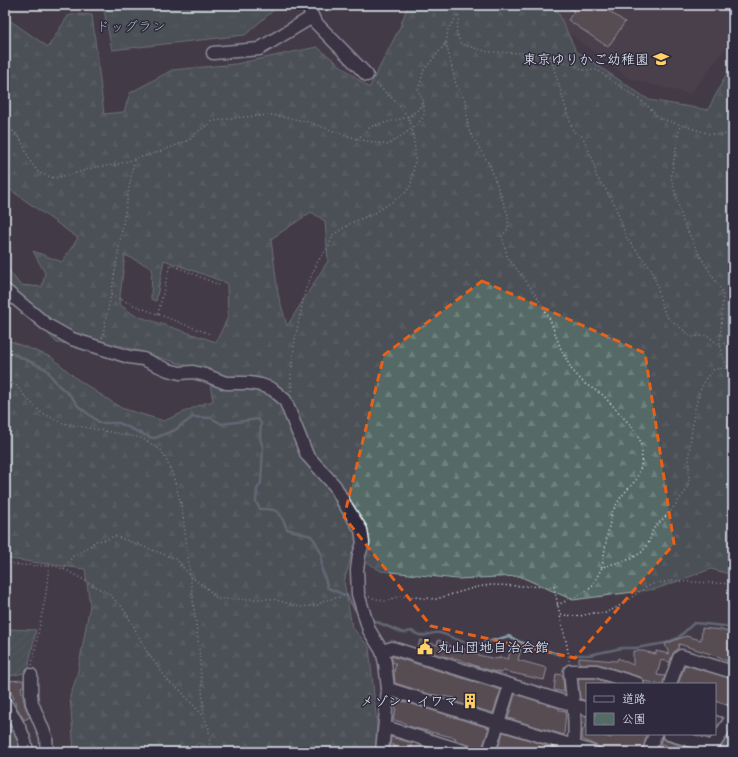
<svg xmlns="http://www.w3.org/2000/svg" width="738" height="757" font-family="'Playpen Sans','Klee One',sans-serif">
  <defs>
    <pattern id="forest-firs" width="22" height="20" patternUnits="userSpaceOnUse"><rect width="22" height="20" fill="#556b66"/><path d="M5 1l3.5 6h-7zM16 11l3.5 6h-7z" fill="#6d817d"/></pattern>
    <pattern id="park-tufts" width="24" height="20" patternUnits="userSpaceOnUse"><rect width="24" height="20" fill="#556b66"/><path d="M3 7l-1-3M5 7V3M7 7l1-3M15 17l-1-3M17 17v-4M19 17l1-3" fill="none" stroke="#6d817d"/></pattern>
    <pattern id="garden-furrows" width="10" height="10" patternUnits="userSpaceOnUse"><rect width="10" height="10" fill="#556b66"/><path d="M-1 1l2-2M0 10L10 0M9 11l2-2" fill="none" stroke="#6d817d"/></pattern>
  </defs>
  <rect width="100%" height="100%" fill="#433b48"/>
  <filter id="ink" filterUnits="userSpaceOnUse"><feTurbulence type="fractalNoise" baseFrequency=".025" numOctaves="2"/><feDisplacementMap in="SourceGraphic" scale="8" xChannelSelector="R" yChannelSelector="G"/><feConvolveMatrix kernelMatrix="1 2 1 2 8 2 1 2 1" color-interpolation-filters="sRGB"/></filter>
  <g filter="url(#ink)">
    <polygon fill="#51474f" points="531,5 729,5 732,40 690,94 630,79"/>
    <path fill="url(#forest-firs)" stroke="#9eaeaf" fill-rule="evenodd" d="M408,5H523L525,9L557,10L576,51L649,100L708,110L733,61V575L711,569L656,589L573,600L519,576L457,579L381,571L352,553L344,582L352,627L369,647L377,724L375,752H204L199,743L189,752H74L70,696L77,676L90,605L85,569L10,559L5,557V339L51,357L77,379L121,408L164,421L202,404L213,401L208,372L122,346L57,343L5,289V265L20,285L42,287L45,273L33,251L62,262L78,238L5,186V17L48,47L68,16L75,14L92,15L104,114L124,112L130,93L172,70L236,64L317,47L369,88L400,27ZM311,212L325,221L328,261L287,326L278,294L271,239ZM125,255L152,268L151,299L156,301L164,260L227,283L228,317L216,342L134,315L119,304Z"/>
    <g fill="url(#park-tufts)" stroke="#9eaeaf">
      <polygon points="103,5 277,5 277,7 245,35 112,50"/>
      <polygon points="5,714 14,727 21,752 5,752"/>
      <polygon points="728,734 733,736 733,752 715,752"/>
    </g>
    <polygon fill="url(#garden-furrows)" stroke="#9eaeaf" points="5,629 36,630 29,663 29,672 5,677"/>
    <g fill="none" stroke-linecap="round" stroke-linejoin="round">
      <g stroke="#899ca8" stroke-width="2.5">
        <path d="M5,350L46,369L58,385L71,396L78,406L100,423H119L149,437L155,438L175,430L193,417L211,418L222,424L258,419L261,423L260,438L263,448L261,483L257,489L256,502L260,509C279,508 280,512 287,529L311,536L315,541L321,553L322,570L328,588L347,596L354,608L359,613"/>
        <path d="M370,619L403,633L412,631C425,641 428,631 440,633C448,635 454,639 461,641C479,647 491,641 509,636L520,642L560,655"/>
        <polyline points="577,655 589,655 622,648 636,648 666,643 678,638 694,623 724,626 733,629"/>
      </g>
    </g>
    <g fill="#726460" stroke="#e8f1f8">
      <polygon points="565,5 600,5 625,22 608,47 568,20 574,11"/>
      <polygon points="702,628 722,630 733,634 733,664 717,656 679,644 678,649 673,653 670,662 661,660 657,675 665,676 663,684 656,684 645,681 640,677 598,664 579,664 579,658 617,661 618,658 633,665 633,651 643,651 656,654 656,651 669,654 665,644 686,636 701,640"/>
      <polygon points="420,640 437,645 438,640 448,643 447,645 469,650 478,655 496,659 497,658 500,659 500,657 508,659 511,647 521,649 518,660 547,668 544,680 503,671 502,673 492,671 476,666 458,659 438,655 418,648"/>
      <polygon points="391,656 501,690 493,713 455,702 455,698 429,694 395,683 394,672 396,663 393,663"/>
      <polygon points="685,665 733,679 733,694 729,705 715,701 715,684 678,684"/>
      <polygon points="556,674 563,675 564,692 554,690"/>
      <polygon points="578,678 595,678 613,684 587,684 587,701 580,699"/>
      <polygon points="23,680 24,686 21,687 25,706 30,717 24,720 17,708 11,691 5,691 5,681"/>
      <polygon points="515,694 559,708 559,710 566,711 564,735 508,718"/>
      <polygon points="396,699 489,728 482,749 475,748 474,752 472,747 455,740 456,738 419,729 405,725 405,723 393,720 396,709 395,709"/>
      <polygon points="582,715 587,716 587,734 598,734 611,738 612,734 647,734 642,752 609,752 582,739 582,732 586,724 582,723"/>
      <polygon points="503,732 562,750 562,752 497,752"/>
      <polygon points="391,737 412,743 410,752 394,752 395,745 390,745"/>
      <polygon points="662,737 667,741 702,752 673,752 664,750 665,745 660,744"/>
    </g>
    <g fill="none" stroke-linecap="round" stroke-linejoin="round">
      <defs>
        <g id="minor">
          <polyline points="307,5 315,22 367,75"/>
          <polyline points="213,53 259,49 312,17"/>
          <polyline points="5,290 47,325 72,339 129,357 143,359 168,370 180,373 193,372 205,375 226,383 249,383 261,385 272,389 285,400 307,455 335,486 344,503 361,530 363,543 359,555 357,570 358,594 369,630 382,651 385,663 388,689 382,752"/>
          <polyline points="382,651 392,648 587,709"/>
          <polyline points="31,675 31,695 32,703 46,737 47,752"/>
          <polyline points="670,684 679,658 681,656 733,672"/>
          <polyline points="388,689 593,752"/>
          <path d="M5,703C14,719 25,733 27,752"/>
          <polyline points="715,708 733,714"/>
          <polyline points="385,727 467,752"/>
          <polyline points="669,734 713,747"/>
          <polyline points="489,752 510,685"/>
          <path d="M572,752C578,731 572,694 570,671H596L638,684"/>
          <polyline points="649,752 655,734"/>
          <polyline points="709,752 733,716"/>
        </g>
      </defs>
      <use href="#minor" stroke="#e8f1f8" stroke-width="15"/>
      <g stroke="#e8f1f8" stroke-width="1.5" stroke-dasharray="1 3" stroke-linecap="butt">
        <polyline points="446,43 456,85 466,102 468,129 490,166 508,215 508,229 502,236 507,256 536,295 549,317 560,347 572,370 585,384 603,395 633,428 640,440 642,453 641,466 636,480 621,497 612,512 607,536 602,567"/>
        <polyline points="550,56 573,131 583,137 594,163 596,176 606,190 614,203 627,239 651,269 657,285 661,303 666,316 692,337 707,335 720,346"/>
        <path d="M5,129L12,130L21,140L30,161L39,173L54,178L73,174L95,167L115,165L162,151L189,140L199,131L213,121L242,117L272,115L305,121L357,139L388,145C396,139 422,124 424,114C425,110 423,105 423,101"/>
        <path d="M357,139L372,126L408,117L419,109L423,100L418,90L424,70L446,43L448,29L458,15L460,19C454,29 457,34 461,44L488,52L520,53L550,56L584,70H597L647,105L659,118L710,134L722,135L733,133"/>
        <polyline points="111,295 136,306 210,334"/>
        <polyline points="158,314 170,264 219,285"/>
        <polyline points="102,338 111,295 134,159"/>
        <polyline points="720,345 733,340"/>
        <polyline points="728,367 733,364"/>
        <polyline points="5,381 17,386 26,398 42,413 62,423 142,438 162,451 173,475 182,508 199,649 204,717 209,729 210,752"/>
        <polyline points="291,391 291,373 295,339 305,291 318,261 329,246 333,235 351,223 375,213 396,199 406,192 411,185 415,160 415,150 412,127 408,117 396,102 374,82"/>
        <polyline points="5,562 19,565 55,566 66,570 109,594 122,607 132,623 145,649 169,682 180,690 204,717"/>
        <polyline points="63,569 73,556 83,551 96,541 105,540 115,536 176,559 190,576 209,590 217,599 273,599 300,607 319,605 322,601 348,595"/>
        <polyline points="369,597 385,601 401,596 436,599 477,587 491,585 554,587 560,615"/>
        <polyline points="557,605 582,594 592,587 602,567 631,559 642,552 649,542 653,529 669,513 686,491 689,481 689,453 694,413 699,393 706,378 714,369 727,368 720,345 723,293 700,256 682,219 671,177 680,125"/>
        <path d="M569,661C568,645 563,631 560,615L580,616L593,613H605L618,607L646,587L656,583L673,581L733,584"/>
        <polyline points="32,665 46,593 49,566"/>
      </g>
      <use href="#minor" stroke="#2f2a3d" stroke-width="12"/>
    </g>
  </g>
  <path d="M0 0H738V757H0ZM482,281L645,353L674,544L575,658L431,626L344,517L384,355Z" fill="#433b48" fill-opacity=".55" fill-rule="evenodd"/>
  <path fill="none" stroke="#e86118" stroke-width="3" stroke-dasharray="8 5" stroke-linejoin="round" d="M482,281L645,353L674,544L575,658L431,626L344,517L384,355Z"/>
  <defs>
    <symbol id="school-bare" viewBox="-9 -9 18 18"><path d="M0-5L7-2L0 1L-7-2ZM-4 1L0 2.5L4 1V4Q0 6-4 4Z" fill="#ffd166" stroke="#2f2a3d" stroke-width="2.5" paint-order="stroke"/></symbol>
    <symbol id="civic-bare" viewBox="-9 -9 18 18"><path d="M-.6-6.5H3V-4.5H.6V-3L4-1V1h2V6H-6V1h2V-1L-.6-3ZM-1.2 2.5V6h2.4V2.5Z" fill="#ffd166" stroke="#2f2a3d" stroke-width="2.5" paint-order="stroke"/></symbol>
    <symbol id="building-bare" viewBox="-9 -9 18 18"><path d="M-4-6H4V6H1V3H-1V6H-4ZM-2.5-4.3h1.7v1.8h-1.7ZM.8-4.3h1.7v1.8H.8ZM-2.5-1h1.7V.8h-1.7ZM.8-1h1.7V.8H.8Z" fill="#ffd166" stroke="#2f2a3d" stroke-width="2.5" paint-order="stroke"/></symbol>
  </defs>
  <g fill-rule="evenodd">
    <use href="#school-bare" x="650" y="48" width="22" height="22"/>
    <use href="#civic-bare" x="414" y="636" width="22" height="22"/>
    <use href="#building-bare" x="459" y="690" width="22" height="22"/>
  </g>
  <g text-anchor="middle" stroke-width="3" stroke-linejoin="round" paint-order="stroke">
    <g font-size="14" fill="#a6b5b6" stroke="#2f2a3d">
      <text x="131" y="31">ドッグラン</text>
    </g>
    <g font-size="14" fill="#e8f1f8" stroke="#2f2a3d" text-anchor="end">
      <text x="649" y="64">東京ゆりかご幼稚園</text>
      <text x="437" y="652" text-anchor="start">丸山団地自治会館</text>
      <text x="458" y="706">メゾン・イワマ</text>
    </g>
  </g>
  <rect width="738" height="757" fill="none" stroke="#2f2a3d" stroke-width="20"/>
  <rect x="10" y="10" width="718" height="737" fill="none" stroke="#e8f1f8" stroke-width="1.5" filter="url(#ink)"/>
  <rect x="586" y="683" width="130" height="52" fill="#2f2a3d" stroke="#797a88"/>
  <rect x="594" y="696" width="20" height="6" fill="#2f2a3d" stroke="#797a88"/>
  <text x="622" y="703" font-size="12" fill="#e8f1f8">道路</text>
  <rect x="594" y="713" width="20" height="12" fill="url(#park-tufts)" stroke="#797a88"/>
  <text x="622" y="723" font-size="12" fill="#e8f1f8">公園</text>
</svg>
